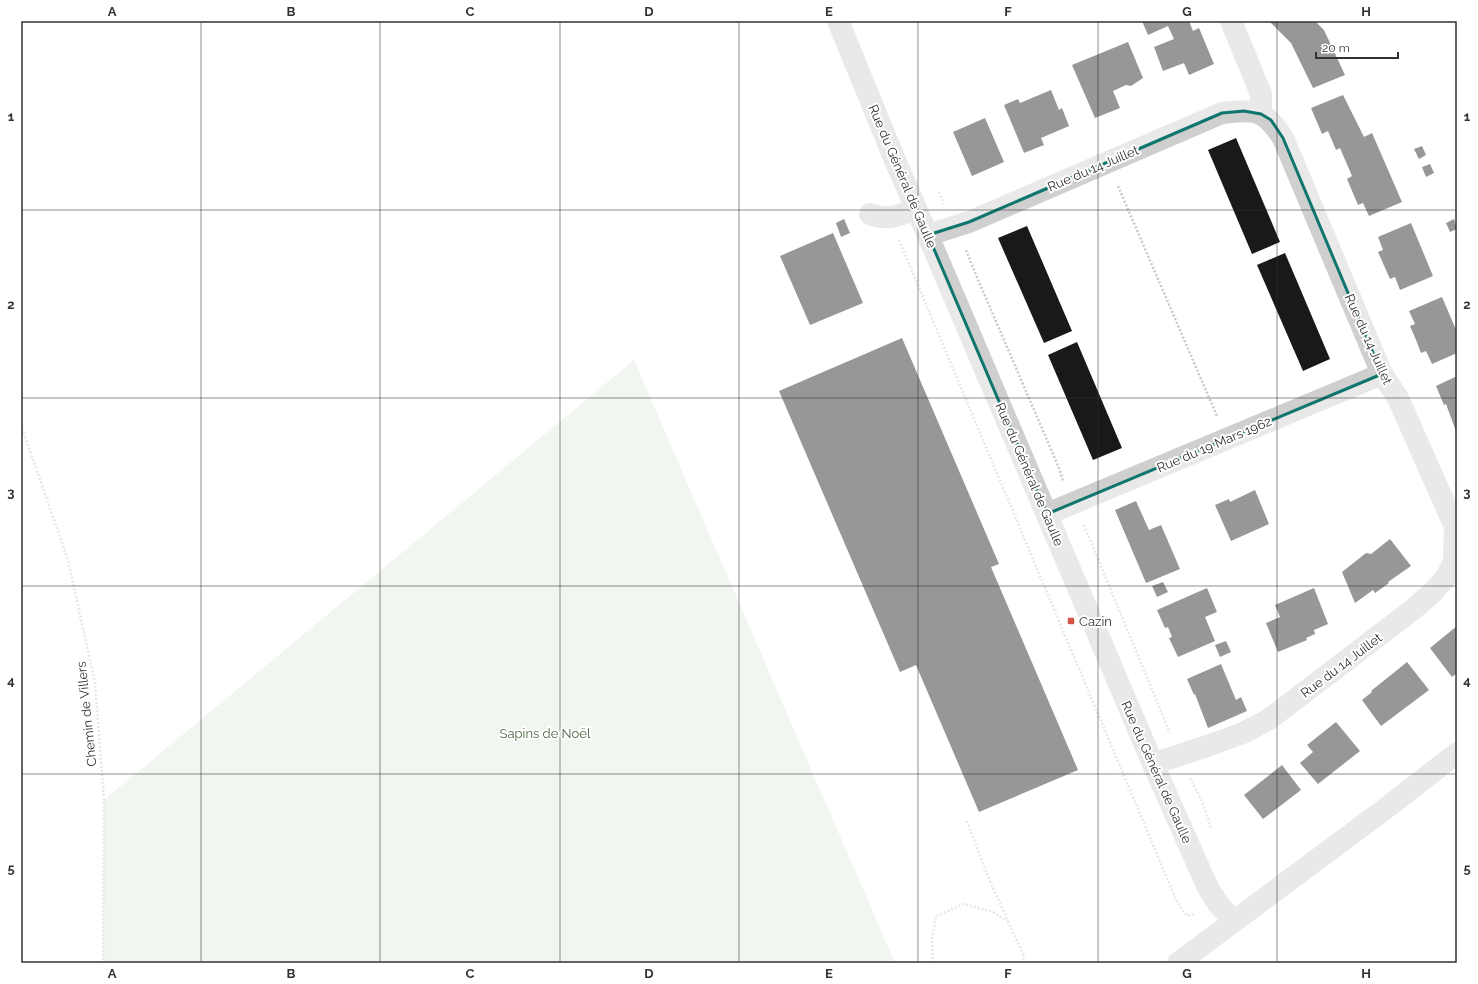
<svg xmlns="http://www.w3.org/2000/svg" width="1478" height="984" font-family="Raleway,sans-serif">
  <rect width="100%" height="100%" fill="#fff"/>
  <polygon fill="#e3eadf" points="634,360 895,963 103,963 104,800"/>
  <g fill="#191919">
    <polygon points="1142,21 1189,21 1193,31 1199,28 1214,64 1189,75 1184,63 1163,71 1154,47 1174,39 1168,26 1148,35"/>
    <polygon points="1269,21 1315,21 1324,30 1345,75 1313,88 1291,43"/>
    <polygon points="1128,42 1143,78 1131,86 1126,85 1113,91 1120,108 1095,118 1072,65"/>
    <polygon points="1051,90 1059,110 1062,108 1069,126 1041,138 1044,145 1024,153 1004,105 1018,99 1020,103"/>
    <polygon points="1343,95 1364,137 1372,133 1402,202 1369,216 1363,203 1358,205 1347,179 1352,176 1340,148 1336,150 1328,131 1322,134 1311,108"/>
    <polygon points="985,118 1004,162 972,176 953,132"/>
    <polygon points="1236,138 1280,242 1252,254 1208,150"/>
    <polygon points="1422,146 1426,155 1419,159 1414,149"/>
    <polygon points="1430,164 1434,173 1426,177 1422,167"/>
    <polygon points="844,219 850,233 841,237 836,223"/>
    <polygon points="1454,219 1457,229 1450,232 1446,223"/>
    <polygon points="1411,223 1433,276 1400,290 1395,277 1390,279 1378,252 1383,250 1378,237"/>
    <polygon points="1027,226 1072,331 1044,343 998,238"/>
    <polygon points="833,233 863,303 810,325 780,256"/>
    <polygon points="1285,253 1330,359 1303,371 1257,265"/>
    <polygon points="1442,297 1457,332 1457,353 1432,364 1426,351 1421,353 1416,340 1410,326 1415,324 1409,311"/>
    <polygon points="902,338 999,564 991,567 1078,770 979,812 916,665 900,672 779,391"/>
    <polygon points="1077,342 1122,448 1093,460 1048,355"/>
    <polygon points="1457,376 1457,434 1446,404 1444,405 1436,386"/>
    <polygon points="1255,490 1269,524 1231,541 1215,505 1229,499 1230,502"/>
    <polygon points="1136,501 1149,530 1161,525 1180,569 1146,583 1115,510"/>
    <polygon points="1390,539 1411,566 1388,582 1389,583 1375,593 1373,590 1355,603 1342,572 1366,553 1371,554"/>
    <polygon points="1163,582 1168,592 1157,597 1152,586"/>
    <polygon points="1207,588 1217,612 1205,617 1215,641 1178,657 1169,638 1172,637 1168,627 1165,628 1157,610"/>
    <polygon points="1314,588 1328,624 1314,630 1315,634 1306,638 1307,640 1278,652 1266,623 1280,617 1275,605"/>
    <polygon points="1457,626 1457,673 1452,677 1430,648"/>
    <polygon points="1226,641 1231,652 1220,657 1215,645"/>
    <polygon points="1407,662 1429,690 1381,726 1362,700 1372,692 1371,691"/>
    <polygon points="1221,664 1236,700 1241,697 1247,711 1208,728 1195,694 1194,695 1187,679"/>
    <polygon points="1336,722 1360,751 1318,784 1300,763 1313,752 1307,745"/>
    <polygon points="1282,765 1301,790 1263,819 1244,795"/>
  </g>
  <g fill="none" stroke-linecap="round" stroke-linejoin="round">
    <g stroke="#c9c9c9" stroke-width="2.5" stroke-dasharray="2 2" stroke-linecap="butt">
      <polyline points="1118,186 1217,416"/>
      <polyline points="939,192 944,204"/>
      <polyline points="899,240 1177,902 1187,916 1194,914"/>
      <polyline points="966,250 976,275 1059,468 1063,481"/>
      <polyline points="21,425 68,560 95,683 104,800 103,963"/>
      <polyline points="1084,525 1170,733"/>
      <polyline points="1190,778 1202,801 1211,828"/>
      <polyline points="967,821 989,879 1023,954 1024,963"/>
      <polyline points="933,963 932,939 936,916 964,904 993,912 1008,922"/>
    </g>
    <g stroke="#cfcfcf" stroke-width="22">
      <polyline points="838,21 897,165 932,245 1153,764 1208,888 1219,905 1234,921"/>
      <polyline points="1231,21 1261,94 1261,114"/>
      <path d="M870,214C887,221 900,216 916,208"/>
      <path d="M928,235L969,222L1222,113C1256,109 1264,109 1283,138L1382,374L1398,398L1455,527L1454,561L1447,576L1431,594L1411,611L1268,720L1243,733L1210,745L1153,764"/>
      <polyline points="1047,514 1382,374"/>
      <polyline points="1178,963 1389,806 1457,753"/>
    </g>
  </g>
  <path d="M0 0H1478V984H0ZM1244,111L1261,114L1271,120L1283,138L1382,374L1047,514L928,235L969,222L1222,113Z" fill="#fff" fill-opacity=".55" fill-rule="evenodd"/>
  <path fill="none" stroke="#0f766e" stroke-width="3" stroke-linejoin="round" d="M1244,111L1261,114L1271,120L1283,138L1382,374L1047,514L928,235L969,222L1222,113Z"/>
  <path fill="none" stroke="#323232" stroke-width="1" stroke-opacity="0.55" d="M201,21V963M380,21V963M560,21V963M739,21V963M918,21V963M1098,21V963M1277,21V963M21,210H1457M21,398H1457M21,586H1457M21,774H1457"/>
  <rect fill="#d65447" stroke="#fff" stroke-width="1.5" x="1067" y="617" width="8" height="8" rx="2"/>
  <g text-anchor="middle" stroke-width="4" stroke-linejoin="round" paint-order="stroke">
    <g font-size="13" fill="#323232" stroke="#fff">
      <text transform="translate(1093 168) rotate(-23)" y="5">Rue du 14 Juillet</text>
      <text transform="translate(903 176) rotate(67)" y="5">Rue du Général de Gaulle</text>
      <text transform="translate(1369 339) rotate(66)" y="5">Rue du 14 Juillet</text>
      <text transform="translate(1214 444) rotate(-23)" y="5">Rue du 19 Mars 1962</text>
      <text transform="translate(1030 474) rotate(67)" y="5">Rue du Général de Gaulle</text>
      <text transform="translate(1341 665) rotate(-37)" y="5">Rue du 14 Juillet</text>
      <text transform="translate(86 714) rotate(-96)" y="5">Chemin de Villers</text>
      <text transform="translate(1157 772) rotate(66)" y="5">Rue du Général de Gaulle</text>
    </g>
    <g font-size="13" fill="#323232" stroke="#fff" text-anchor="start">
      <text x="1079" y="626">Cazin</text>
    </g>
    <g font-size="13" fill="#4f6a43" stroke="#fff">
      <text x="545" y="738">Sapins de Noël</text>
    </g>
  </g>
  <rect width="1478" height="984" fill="none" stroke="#ffffff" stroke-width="44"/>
  <path d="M1316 52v6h82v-6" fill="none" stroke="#323232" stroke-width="2"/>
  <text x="1322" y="52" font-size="12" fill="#323232" stroke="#ffffff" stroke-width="3" paint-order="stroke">20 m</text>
  <rect x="22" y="22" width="1434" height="940" fill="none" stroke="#323232" stroke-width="1.5"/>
  <g font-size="13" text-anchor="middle" font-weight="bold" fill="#323232">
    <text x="112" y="16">A</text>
    <text x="291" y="16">B</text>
    <text x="470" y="16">C</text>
    <text x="649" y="16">D</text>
    <text x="829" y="16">E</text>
    <text x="1008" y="16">F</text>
    <text x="1187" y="16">G</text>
    <text x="1366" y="16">H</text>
    <text x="11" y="121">1</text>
    <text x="1467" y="121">1</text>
    <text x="11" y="309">2</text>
    <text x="1467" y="309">2</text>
    <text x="11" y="497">3</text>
    <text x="1467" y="497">3</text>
    <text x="11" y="685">4</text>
    <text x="1467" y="685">4</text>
    <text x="11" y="873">5</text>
    <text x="1467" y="873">5</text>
    <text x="112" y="978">A</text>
    <text x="291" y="978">B</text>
    <text x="470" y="978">C</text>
    <text x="649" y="978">D</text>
    <text x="829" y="978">E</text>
    <text x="1008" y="978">F</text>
    <text x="1187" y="978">G</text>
    <text x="1366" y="978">H</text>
  </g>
</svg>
